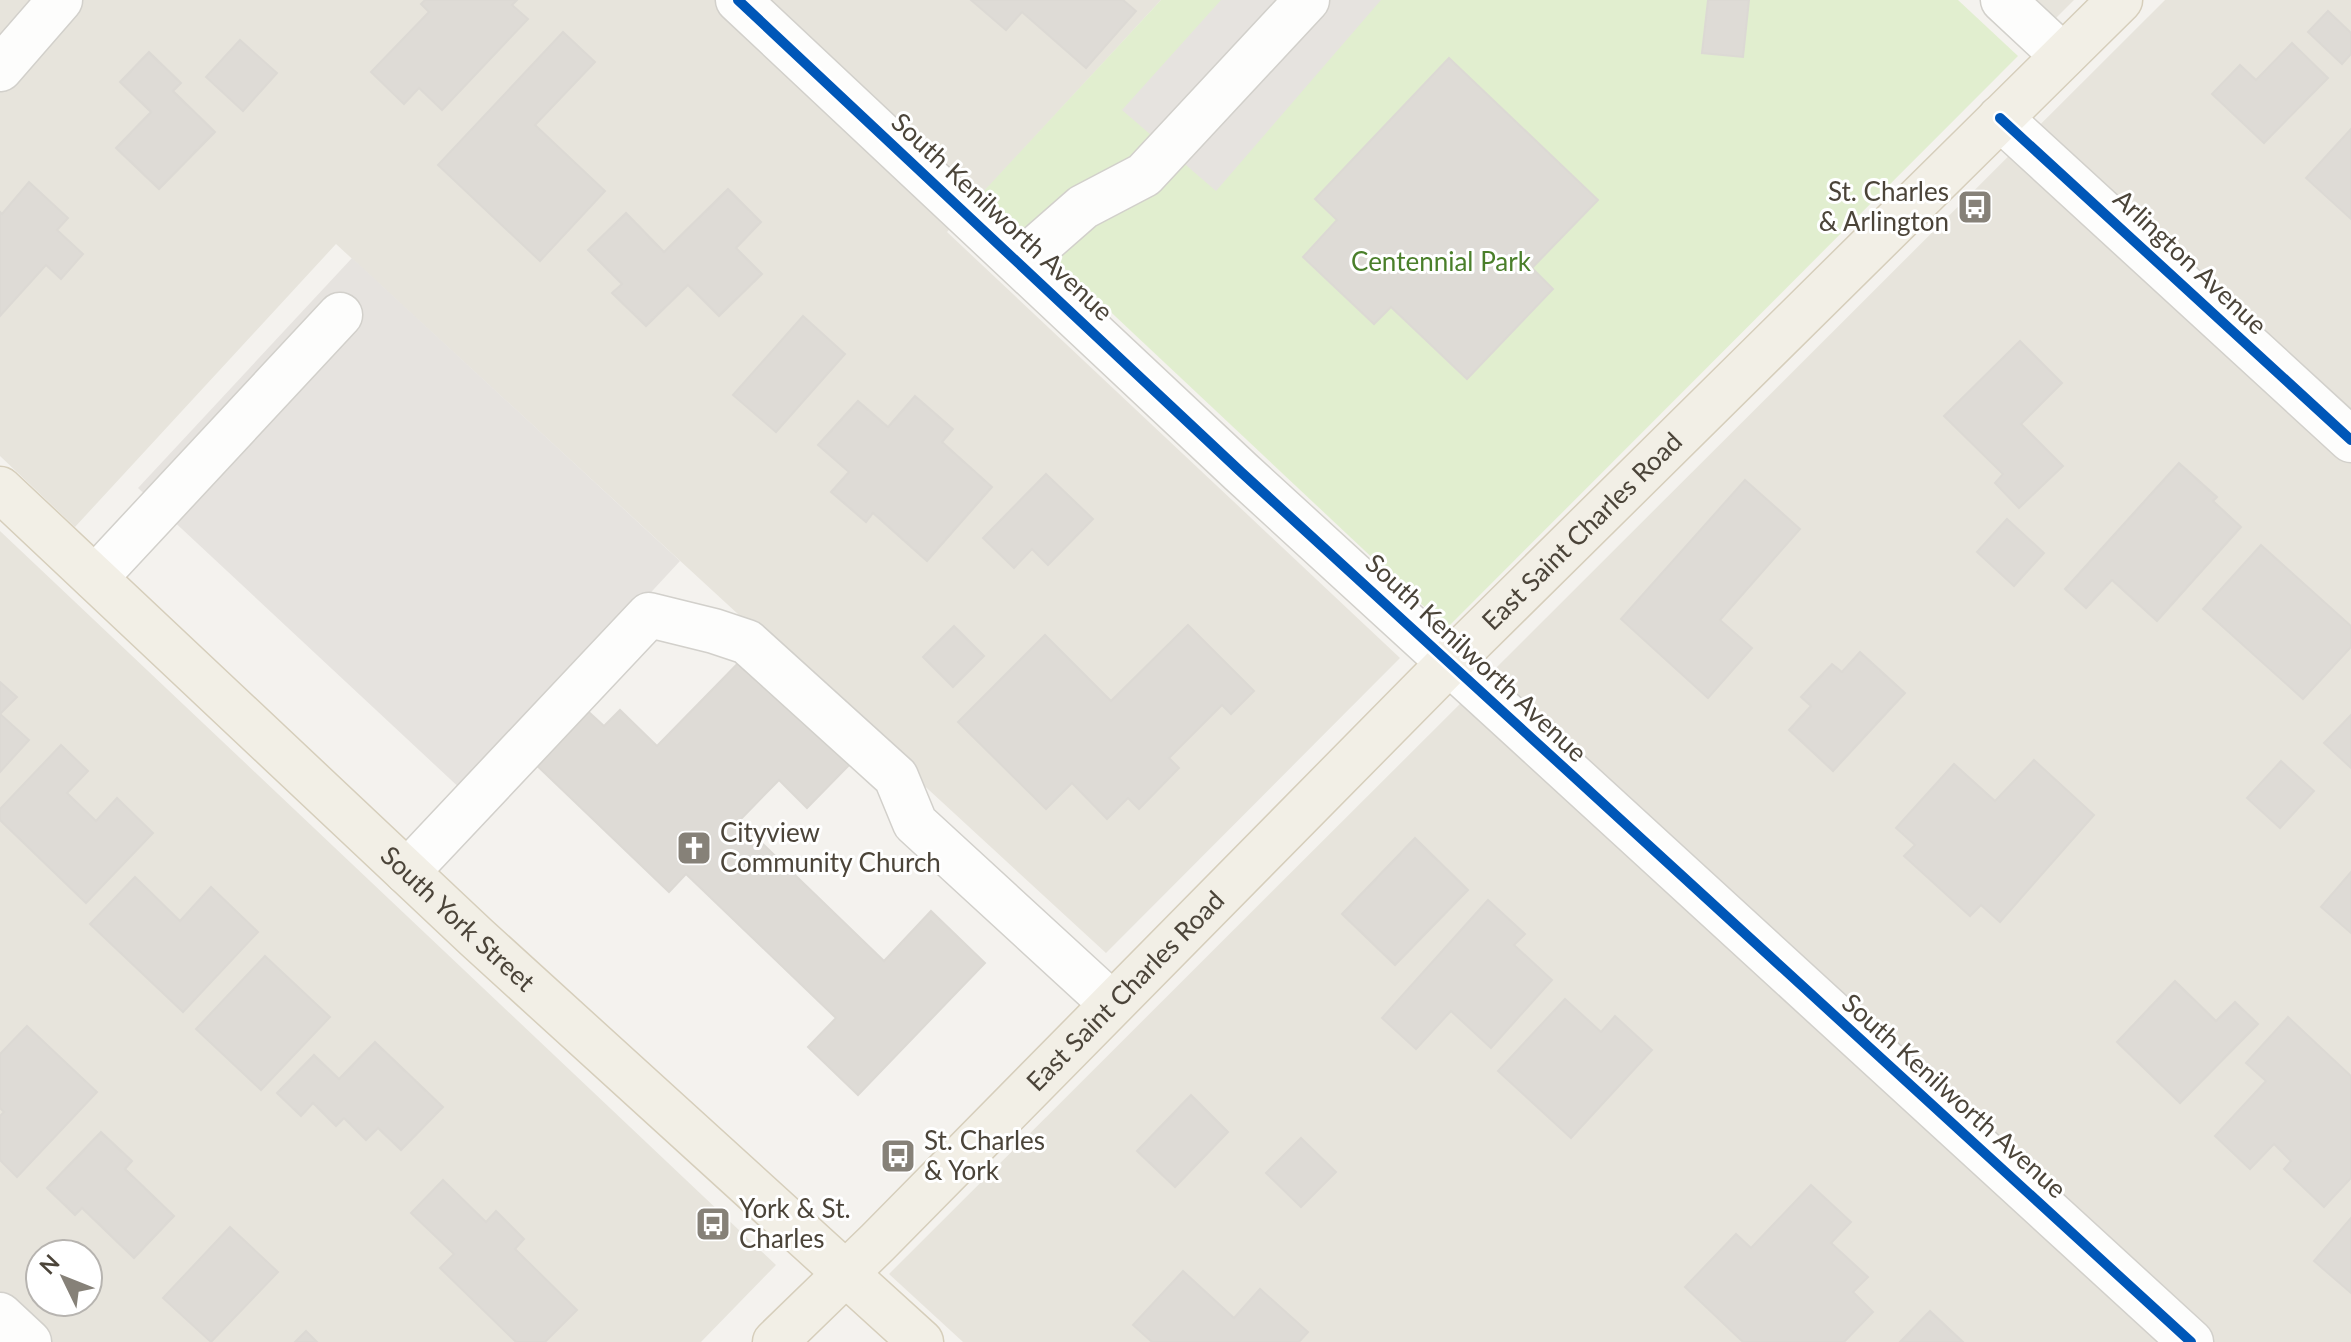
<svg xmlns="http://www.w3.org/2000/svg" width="2351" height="1342" font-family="Lato,sans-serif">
  <rect width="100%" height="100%" fill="#f4f2ee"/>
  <g fill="#e7e4dc" fill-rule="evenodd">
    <polygon points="0,0 1161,0 947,232 1400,658 1106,953 336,244 75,527 0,456"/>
    <polygon points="2034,0 2074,0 2055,19"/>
    <polygon points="2165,0 2351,0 2351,1342 963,1342 889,1274"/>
    <path d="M0,531L776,1265L701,1342H0ZM40,1254H88V1302H40Z"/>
  </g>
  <polygon fill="#e1eecf" points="1161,0 1958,0 2018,56 1447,628 983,192"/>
  <g fill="#e6e3df">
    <polygon points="1221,0 1381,0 1216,191 1122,110"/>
    <polygon points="352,258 680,561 465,793 138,488"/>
  </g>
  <g fill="#dedbd6" stroke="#dcd9d4" stroke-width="2">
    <polygon points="425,0 517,0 512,5 528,19 442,110 419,88 404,104 371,72 429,12 421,4"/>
    <polygon points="971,0 1123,0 1136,11 1086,68 1022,12 1006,30"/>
    <polygon points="1708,0 1749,0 1743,57 1702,53"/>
    <polygon points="2328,11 2351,33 2351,54 2342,64 2308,32"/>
    <polygon points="563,32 595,62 535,125 605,191 540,261 438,165"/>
    <polygon points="240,40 277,73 243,111 206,77"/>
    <polygon points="2292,43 2328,78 2264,143 2212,94 2240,65 2256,80"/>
    <polygon points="149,52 181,83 173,91 215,132 159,189 116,148 151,112 120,82"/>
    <polygon points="1449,58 1598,200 1532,268 1553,289 1467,379 1391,307 1374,324 1303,257 1337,220 1315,199"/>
    <polygon points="2351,129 2351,219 2306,178"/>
    <polygon points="29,182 68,218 57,230 83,254 61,279 46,265 0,316 0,212 2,214"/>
    <polygon points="728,189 761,222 736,248 762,274 719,316 688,285 646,326 612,293 622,284 588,250 626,213 664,252"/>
    <polygon points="803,316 845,354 776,432 733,395"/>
    <polygon points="2020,341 2062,383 2021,424 2063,466 2019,508 1995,483 2003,474 1944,416"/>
    <polygon points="915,396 953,429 942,442 992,487 927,561 873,513 866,522 831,492 849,472 818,445 858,401 888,427"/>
    <polygon points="2179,463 2217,497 2213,501 2241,527 2157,621 2112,580 2086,608 2065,589"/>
    <polygon points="1046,474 1093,519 1048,565 1032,549 1014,568 983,538"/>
    <polygon points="1745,480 1800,529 1720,620 1752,648 1708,698 1621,619"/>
    <polygon points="2007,519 2044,553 2014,586 1977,552"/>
    <polygon points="2261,545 2351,626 2351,647 2303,699 2203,609"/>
    <polygon points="1188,625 1254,691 1231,714 1222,705 1169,758 1179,768 1139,809 1128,798 1107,819 1072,783 1046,809 958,722 1045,635 1111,701"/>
    <polygon points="954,626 984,656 953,687 923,657"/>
    <polygon points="751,650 855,759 807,808 779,780 739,821 884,961 931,911 985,963 858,1095 808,1047 836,1018 686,874 669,892 529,758 581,705 604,726 620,710 657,746"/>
    <polygon points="1860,652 1905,693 1833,771 1789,730 1811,706 1801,697 1832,664 1842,672"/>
    <polygon points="0,682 17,697 0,714 29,740 0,772"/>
    <polygon points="2351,715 2351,768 2324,743"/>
    <polygon points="61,745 88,771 67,793 96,821 117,798 153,833 86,903 0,820 0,809"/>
    <polygon points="2034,760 2094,815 2000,922 1981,905 1970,916 1904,856 1915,845 1896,828 1954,764 1995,801"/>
    <polygon points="2281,761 2314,791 2280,828 2247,798"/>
    <polygon points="1415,838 1468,890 1395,965 1342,914"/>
    <polygon points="2351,872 2351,933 2321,907"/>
    <polygon points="135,877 180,921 211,887 258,932 183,1012 90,924"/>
    <polygon points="1488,900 1525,934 1514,945 1552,980 1491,1048 1451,1011 1416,1049 1382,1018"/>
    <polygon points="265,956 330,1017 261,1090 196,1029"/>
    <polygon points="2175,981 2216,1021 2235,1002 2258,1024 2180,1103 2117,1042"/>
    <polygon points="1565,999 1601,1032 1615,1016 1652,1050 1571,1138 1498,1071"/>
    <polygon points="2288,1017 2351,1076 2351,1178 2324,1207 2284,1169 2291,1161 2274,1144 2250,1169 2215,1136 2266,1081 2246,1063"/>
    <polygon points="27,1026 97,1092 17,1177 0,1160 0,1116 4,1112 0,1108 0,1054"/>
    <polygon points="375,1042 443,1107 401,1150 378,1128 366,1140 344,1118 336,1126 313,1103 301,1116 277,1093 314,1055 339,1079"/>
    <polygon points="1191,1095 1228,1132 1175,1187 1137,1151"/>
    <polygon points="101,1132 132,1161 125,1169 174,1216 134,1258 82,1208 75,1215 47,1188"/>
    <polygon points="1301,1138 1336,1172 1301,1207 1266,1173"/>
    <polygon points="443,1180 486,1222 496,1211 524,1239 515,1249 577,1310 545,1342 516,1342 440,1268 454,1254 411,1213"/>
    <polygon points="1811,1185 1851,1222 1831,1243 1868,1277 1853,1292 1873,1312 1844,1342 1743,1342 1685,1287 1736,1234 1751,1248"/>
    <polygon points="2351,1218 2351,1293 2314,1261"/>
    <polygon points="230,1227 278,1272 211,1342 163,1298"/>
    <polygon points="1183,1271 1234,1318 1260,1289 1308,1332 1299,1342 1152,1342 1133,1325"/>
    <polygon points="1930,1311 1963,1342 1900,1342"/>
    <polygon points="306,1331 317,1342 295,1342"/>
  </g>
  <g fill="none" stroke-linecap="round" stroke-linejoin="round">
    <defs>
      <g id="minor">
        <polyline points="738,0 1241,472 2191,1342"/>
        <polyline points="2003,0 2063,56"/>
        <polyline points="0,69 60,0"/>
        <polyline points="2000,118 2351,440"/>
        <polyline points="1019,263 1083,207 1144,175 1307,0"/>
        <polyline points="95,578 340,315"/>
        <polyline points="407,872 649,615 714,631 747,642 896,777 915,823 1112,1004"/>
        <polyline points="0,1315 29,1342"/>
      </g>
      <g id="major">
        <path id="s1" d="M0,489L476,937L921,1342"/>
        <path id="s2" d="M775,1342L878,1242L1449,663L2120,0"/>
      </g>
    </defs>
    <use href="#minor" stroke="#d2d0cb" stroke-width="47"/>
    <use href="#major" stroke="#d6cebb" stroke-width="47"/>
    <use href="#minor" stroke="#fdfdfc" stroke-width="44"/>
    <use href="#major" stroke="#f2efe6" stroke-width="44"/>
    <defs>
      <g id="cycleway">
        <polyline points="738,0 1241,472 2191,1342"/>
        <polyline points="2000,118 2351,440"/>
      </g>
    </defs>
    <use href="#cycleway" stroke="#fff" stroke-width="15"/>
    <use href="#cycleway" stroke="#0057b8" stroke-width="10"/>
  </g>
  <defs>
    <symbol id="bus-square" viewBox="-11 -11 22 22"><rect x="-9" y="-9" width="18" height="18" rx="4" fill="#868178" stroke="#fff"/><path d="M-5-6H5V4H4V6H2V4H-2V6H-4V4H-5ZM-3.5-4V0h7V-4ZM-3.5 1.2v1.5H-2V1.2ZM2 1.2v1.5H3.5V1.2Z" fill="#fff"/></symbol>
    <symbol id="church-square" viewBox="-11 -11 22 22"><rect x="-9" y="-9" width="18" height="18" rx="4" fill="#868178" stroke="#fff"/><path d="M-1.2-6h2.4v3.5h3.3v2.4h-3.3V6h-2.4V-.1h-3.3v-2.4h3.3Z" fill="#fff"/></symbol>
  </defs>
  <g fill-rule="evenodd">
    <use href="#bus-square" x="1955" y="187" width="40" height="40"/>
    <use href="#church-square" x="674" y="828" width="40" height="40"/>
    <use href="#bus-square" x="878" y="1136" width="40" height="40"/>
    <use href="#bus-square" x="693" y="1204" width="40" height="40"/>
  </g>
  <g text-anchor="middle" stroke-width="6" stroke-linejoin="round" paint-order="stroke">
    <g font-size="26" fill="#4b4439" stroke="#fff" text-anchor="start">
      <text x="1949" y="201" text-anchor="end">St. Charles<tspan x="1949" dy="30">&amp; Arlington</tspan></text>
      <text x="720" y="842">Cityview<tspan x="720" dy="30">Community Church</tspan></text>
      <text x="924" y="1150">St. Charles<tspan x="924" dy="30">&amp; York</tspan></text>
      <text x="739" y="1218">York &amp; St.<tspan x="739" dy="30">Charles</tspan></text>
    </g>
    <g font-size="26" fill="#4b4439" stroke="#fff">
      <text transform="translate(1002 217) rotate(43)" y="9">South Kenilworth Avenue</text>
      <text transform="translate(2190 262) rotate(43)" y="9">Arlington Avenue</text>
      <text dy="9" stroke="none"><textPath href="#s2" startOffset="1144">East Saint Charles Road</textPath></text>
      <text transform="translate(1476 658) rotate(43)" y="9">South Kenilworth Avenue</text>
      <text dy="9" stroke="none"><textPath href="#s1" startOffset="628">South York Street</textPath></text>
      <text dy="9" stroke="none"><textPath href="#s2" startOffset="496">East Saint Charles Road</textPath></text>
      <text transform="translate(1954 1096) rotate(42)" y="9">South Kenilworth Avenue</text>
    </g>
    <g font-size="26" fill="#4a7f2a" stroke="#fff">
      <text x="1441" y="271">Centennial Park</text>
    </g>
  </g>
  <g transform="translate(64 1278) rotate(313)"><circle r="38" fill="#ffffff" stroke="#b7b4b0" stroke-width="2"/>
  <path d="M0-6L14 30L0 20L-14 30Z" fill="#868178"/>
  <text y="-12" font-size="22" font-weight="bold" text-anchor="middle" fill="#4b4439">N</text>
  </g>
</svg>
